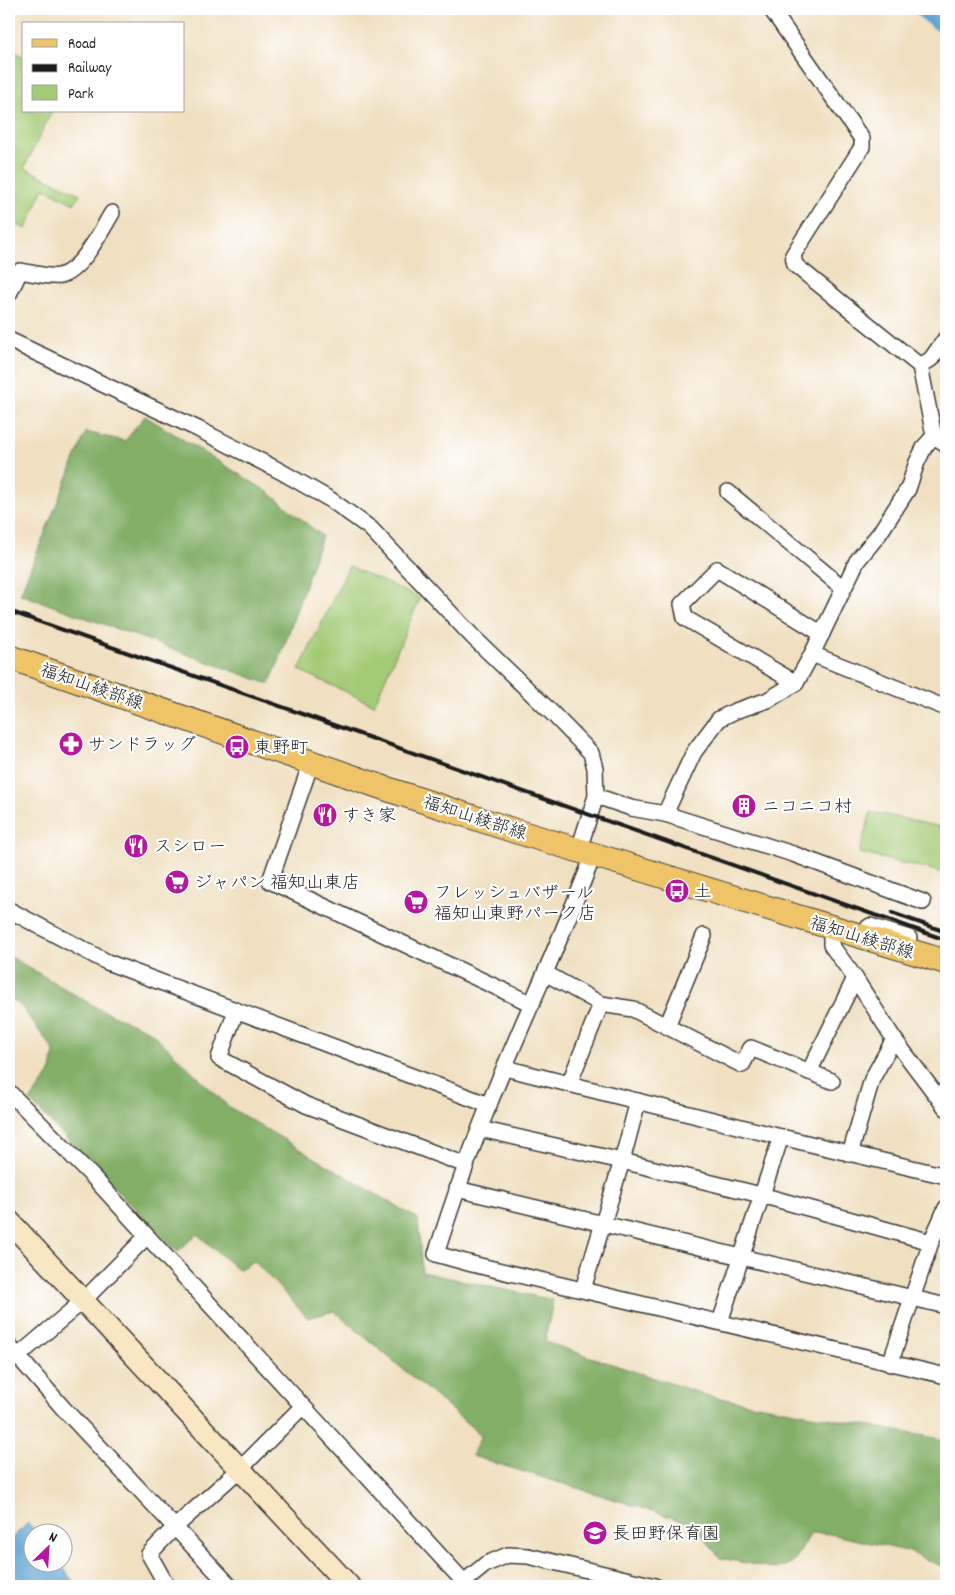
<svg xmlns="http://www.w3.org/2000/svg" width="955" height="1595" font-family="Dekko,'Klee One',sans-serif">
  <rect width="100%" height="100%" fill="#fff"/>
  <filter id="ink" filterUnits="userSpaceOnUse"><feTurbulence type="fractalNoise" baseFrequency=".02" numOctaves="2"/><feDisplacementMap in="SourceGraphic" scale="10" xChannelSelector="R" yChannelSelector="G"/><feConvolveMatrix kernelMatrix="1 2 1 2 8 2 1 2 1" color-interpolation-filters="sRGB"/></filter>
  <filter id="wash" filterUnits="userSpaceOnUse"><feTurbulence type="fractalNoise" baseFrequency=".0096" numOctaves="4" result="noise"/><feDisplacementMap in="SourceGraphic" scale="20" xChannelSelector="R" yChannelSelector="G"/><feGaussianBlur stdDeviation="1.12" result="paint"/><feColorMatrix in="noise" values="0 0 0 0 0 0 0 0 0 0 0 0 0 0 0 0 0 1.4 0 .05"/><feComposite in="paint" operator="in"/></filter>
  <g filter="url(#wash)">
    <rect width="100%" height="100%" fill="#f0e0c1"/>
    <g fill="#a3ca75" stroke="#607348">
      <polygon points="9,49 24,57 24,111 52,111 24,168 80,194 74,204 44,188 26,229 9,221"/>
      <polygon points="349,566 420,598 374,705 299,670"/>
      <polygon points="871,812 946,828 946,873 859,853"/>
    </g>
    <g fill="#82ae66" stroke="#4f6541">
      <polygon points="145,416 268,492 322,536 279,661 269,684 20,594 86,432 125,441"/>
      <polygon points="9,956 101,1010 150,1031 229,1107 418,1219 422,1272 553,1300 545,1342 709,1396 946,1440 946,1568 907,1551 830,1534 811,1533 794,1562 776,1569 720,1558 695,1526 659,1513 472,1456 481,1435 334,1311 308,1318 254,1261 238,1270 197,1234 177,1252 30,1101 51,1071 54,1051 21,1006 9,997"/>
    </g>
    <polygon fill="#5ea4d4" stroke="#3d6078" points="28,1523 37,1532 32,1532 32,1562 60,1563 76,1586 9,1586 9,1541"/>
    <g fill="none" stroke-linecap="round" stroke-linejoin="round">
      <polyline stroke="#5ea4d4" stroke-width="22" points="926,9 946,24"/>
    </g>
  </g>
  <g filter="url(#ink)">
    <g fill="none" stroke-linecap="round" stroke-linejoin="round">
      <defs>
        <g id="street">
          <polyline points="771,9 862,139 862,147 793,255 795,265 920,366 934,436 946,444"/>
          <path d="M9,294L20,271C28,272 52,278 59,276C81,272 101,231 112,213"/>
          <polyline points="9,340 198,429 280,471 331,500 370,528 473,637 552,713 591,753 595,768 596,796 579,849"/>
          <polyline points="920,366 931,359 946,338"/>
          <polyline points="728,492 843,588"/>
          <polyline points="812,654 946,708"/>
          <polyline points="796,683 685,618 682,604 717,569 822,634"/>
          <polyline points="311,763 270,881 532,1004"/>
          <polyline points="596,796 631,808 665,814 694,752 719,719 735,711 768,700 796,683 812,654 857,561 879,534 908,489 917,462 925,446 934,436"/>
          <polyline points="665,814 793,854 923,902"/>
          <path d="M594,853C562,939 522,1022 488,1107C469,1155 452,1204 436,1254L472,1264L946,1376"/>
          <polyline points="9,910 107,962 489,1105"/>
          <polyline points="831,928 831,945 855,978 894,1039 946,1108"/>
          <polyline points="858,936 870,926 909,938"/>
          <polyline points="545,973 601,1004 569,1084"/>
          <polyline points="601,1004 633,1009 742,1065 751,1048 832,1081"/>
          <polyline points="236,1011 219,1058 306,1105 466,1165"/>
          <polyline points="667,1026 704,936"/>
          <polyline points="505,1068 781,1137 946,1176"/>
          <polyline points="809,1072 855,978"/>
          <polyline points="9,1092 93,1177 464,1582"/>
          <polyline points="480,1129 622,1161 761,1195 931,1242"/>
          <polyline points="850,1154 872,1079 894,1039"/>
          <polyline points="457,1189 946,1306"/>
          <polyline points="583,1289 622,1161 638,1101"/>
          <polyline points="720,1322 781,1137"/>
          <polyline points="9,1346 63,1408 230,1586"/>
          <polyline points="18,1356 84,1300 146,1237"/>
          <polyline points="890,1364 931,1242 946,1208"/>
          <polyline points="167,1586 149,1554 175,1527 240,1469 302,1407"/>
          <polyline points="459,1586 486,1564 508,1555 528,1556 655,1586"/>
        </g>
        <polyline id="secondary" points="9,1221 349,1586"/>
        <polyline id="primary" points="9,657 387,789 512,830 946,962"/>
      </defs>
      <use href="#street" stroke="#3c3935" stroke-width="18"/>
      <use href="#secondary" stroke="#3c3935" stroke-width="24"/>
      <use href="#primary" stroke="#3c3935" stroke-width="26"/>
      <use href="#street" stroke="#fff" stroke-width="15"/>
      <use href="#secondary" stroke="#f9e7c3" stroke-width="21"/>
      <use href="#primary" stroke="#efc469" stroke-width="24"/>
      <g stroke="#1c1c1c" stroke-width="4">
        <polyline points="9,611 946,940"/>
        <polyline points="892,913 946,932"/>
      </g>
    </g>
  </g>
  <defs>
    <symbol id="pharmacy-disc" viewBox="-11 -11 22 22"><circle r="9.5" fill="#b5179e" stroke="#fff"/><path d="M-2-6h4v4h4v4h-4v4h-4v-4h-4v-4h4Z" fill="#fff"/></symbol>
    <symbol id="bus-disc" viewBox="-11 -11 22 22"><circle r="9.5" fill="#b5179e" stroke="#fff"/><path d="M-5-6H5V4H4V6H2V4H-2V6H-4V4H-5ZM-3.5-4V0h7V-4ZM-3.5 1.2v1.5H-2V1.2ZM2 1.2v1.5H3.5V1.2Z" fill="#fff"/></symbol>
    <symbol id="building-disc" viewBox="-11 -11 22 22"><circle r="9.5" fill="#b5179e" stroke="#fff"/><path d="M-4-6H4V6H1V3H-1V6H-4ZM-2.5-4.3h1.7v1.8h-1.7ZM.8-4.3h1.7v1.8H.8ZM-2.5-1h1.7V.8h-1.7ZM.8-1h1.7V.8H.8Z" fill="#fff"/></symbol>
    <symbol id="restaurant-disc" viewBox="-11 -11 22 22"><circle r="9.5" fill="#b5179e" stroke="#fff"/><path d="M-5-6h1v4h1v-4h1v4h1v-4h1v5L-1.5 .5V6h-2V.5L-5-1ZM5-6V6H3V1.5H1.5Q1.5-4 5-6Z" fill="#fff"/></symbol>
    <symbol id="supermarket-disc" viewBox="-11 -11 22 22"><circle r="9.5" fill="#b5179e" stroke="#fff"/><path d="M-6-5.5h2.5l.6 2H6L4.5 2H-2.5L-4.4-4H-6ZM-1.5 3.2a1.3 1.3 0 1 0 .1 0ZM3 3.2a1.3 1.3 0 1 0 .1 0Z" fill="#fff"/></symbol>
    <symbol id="school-disc" viewBox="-11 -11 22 22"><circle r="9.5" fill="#b5179e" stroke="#fff"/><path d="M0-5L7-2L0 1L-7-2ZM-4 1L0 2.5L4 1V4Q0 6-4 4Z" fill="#fff"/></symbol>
  </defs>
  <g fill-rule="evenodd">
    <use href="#pharmacy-disc" x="57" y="730" width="28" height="28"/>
    <use href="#bus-disc" x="223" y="733" width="28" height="28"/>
    <use href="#building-disc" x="730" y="792" width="28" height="28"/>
    <use href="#restaurant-disc" x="311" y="801" width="28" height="28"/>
    <use href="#restaurant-disc" x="122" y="832" width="28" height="28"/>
    <use href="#supermarket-disc" x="163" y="868" width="28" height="28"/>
    <use href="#bus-disc" x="663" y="877" width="28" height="28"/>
    <use href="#supermarket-disc" x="402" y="888" width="28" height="28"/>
    <use href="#school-disc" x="581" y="1519" width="28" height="28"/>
  </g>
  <g text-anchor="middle" stroke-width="4.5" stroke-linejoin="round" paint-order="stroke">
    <g font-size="18" fill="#1c1c1c" stroke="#fff">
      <text transform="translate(92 686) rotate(19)" y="6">福知山綾部線</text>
      <text transform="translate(475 817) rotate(18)" y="6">福知山綾部線</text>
      <text transform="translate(862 937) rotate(17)" y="6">福知山綾部線</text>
    </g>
    <g font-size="18" fill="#1c1c1c" stroke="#fff" text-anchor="start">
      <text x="88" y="750">サンドラッグ</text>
      <text x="254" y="753">東野町</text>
      <text x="762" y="812">ニコニコ村</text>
      <text x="342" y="821">すき家</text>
      <text x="154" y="852">スシロー</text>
      <text x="194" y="888">ジャパン 福知山東店</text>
      <text x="694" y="897">土</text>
      <text x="434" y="898">フレッシュバザール<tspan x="434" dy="21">福知山東野パーク店</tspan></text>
      <text x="612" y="1539">長田野保育園</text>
    </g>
  </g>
  <rect width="955" height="1595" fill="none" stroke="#fff" stroke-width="30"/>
  <rect x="22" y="22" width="162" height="90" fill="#ffffff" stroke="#a4a4a4"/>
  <rect x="32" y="39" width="25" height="8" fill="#efc469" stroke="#a4a4a4"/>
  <text x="68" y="48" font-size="15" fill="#1c1c1c">Road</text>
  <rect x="32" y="64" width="25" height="8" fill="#1c1c1c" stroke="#a4a4a4"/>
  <text x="68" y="72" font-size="15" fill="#1c1c1c">Railway</text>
  <rect x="32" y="85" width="25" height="15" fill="#a3ca75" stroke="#a4a4a4"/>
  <text x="68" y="98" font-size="15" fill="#1c1c1c">Park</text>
  <g transform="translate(48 1548) rotate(25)"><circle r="24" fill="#ffffff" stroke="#a4a4a4"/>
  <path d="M0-4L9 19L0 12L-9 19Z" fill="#b5179e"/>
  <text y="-8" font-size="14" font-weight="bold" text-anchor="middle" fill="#1c1c1c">N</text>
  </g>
</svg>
